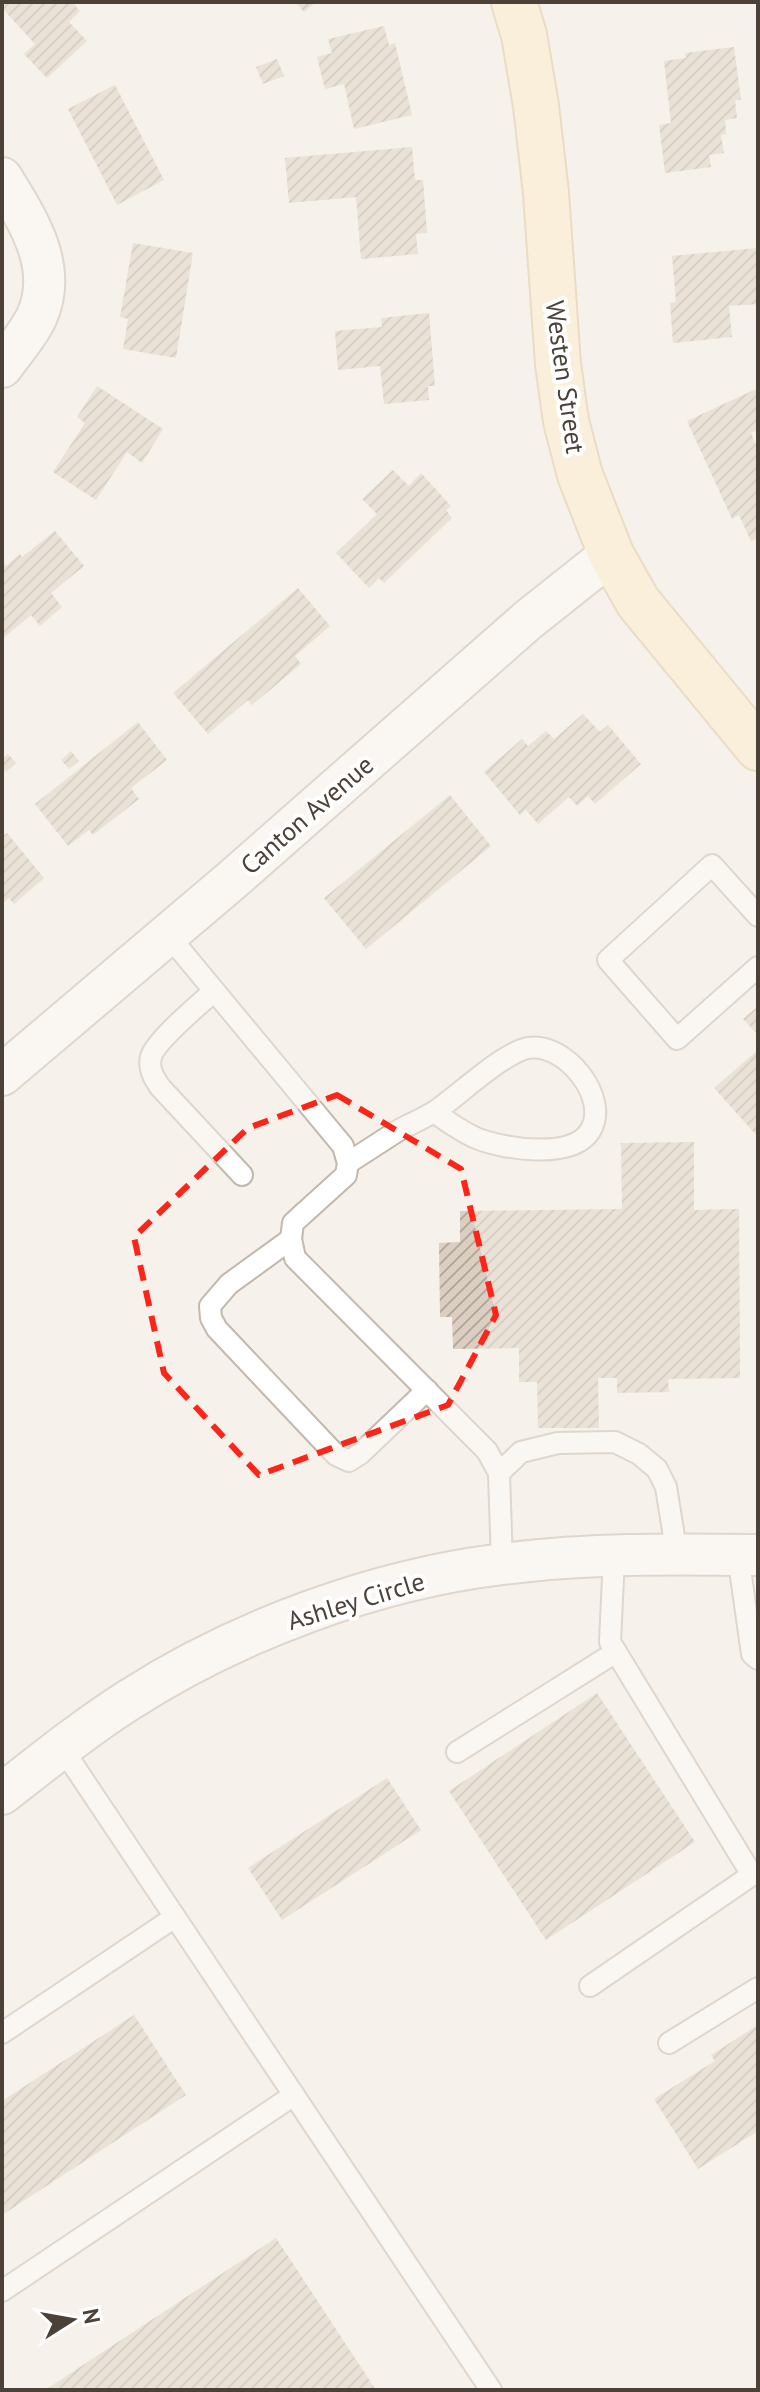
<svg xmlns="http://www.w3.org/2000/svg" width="760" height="2392" font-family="'PT Sans',sans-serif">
  <defs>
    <pattern id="building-hatch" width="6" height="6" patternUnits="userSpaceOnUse" patternTransform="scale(2)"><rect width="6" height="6" fill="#dccfc1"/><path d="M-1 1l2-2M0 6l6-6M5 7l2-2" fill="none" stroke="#b4aa9e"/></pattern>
  </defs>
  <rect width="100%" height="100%" fill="#f6f1ea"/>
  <g fill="url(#building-hatch)">
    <polygon points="2,2 72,2 80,11 69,22 87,41 47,78 24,54 35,44 2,8"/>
    <polygon points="295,2 316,2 304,12"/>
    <polygon points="384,26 389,45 395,43 412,115 354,129 344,84 325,89 317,57 332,53 328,39"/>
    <polygon points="734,47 741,100 735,100 737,118 725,120 726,134 721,135 724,153 709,155 711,167 665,173 659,125 671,123 664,61 686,58 685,53"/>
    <polygon points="277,59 284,76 263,84 256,67"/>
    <polygon points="115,85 164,180 117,205 68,109"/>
    <polygon points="412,147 415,180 423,180 427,233 416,234 418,254 361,259 356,197 289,203 285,158"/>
    <polygon points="133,243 193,253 176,358 123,349 128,319 120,317"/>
    <polygon points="757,248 758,304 729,306 732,337 673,343 670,303 676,302 672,256"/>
    <polygon points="429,313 435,386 428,386 429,400 384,404 380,366 338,370 335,331 382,327 381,318"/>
    <polygon points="97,386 163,429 142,463 127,452 96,500 53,472 85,423 77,417"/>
    <polygon points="758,388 758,430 751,433 758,449 758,538 751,541 739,515 732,519 687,421"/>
    <polygon points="393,470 409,486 421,473 451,506 446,510 452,518 384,583 379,578 369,588 336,553 377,514 362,499"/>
    <polygon points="55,531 84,566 51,593 62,607 40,626 31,615 2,639 2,562 6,566 20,554 22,557"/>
    <polygon points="298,588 330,626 295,656 301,664 252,705 248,700 208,734 173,693"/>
    <polygon points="583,714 600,732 608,725 641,764 595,804 588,796 577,806 569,797 538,824 526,810 520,815 484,772 522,739 528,746 546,731 554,739"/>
    <polygon points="138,722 167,760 131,788 139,799 93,835 89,830 68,846 35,804"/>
    <polygon points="71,751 79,761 69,769 61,760"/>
    <polygon points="8,754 16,763 6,772 2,767 2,759"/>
    <polygon points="450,795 491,846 366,949 324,898"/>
    <polygon points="7,833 44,878 14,904 9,898 2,904 2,837"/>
    <polygon points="758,1006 758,1035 743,1019"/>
    <polygon points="758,1050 758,1137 714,1088"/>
    <polygon points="694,1142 694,1210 739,1209 740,1378 668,1379 669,1392 617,1393 617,1378 598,1378 599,1428 538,1428 537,1382 519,1382 519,1348 453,1349 452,1317 440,1317 439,1243 460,1242 460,1211 622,1209 621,1143"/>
    <polygon points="597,1693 695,1842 546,1940 449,1791"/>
    <polygon points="387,1778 421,1830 282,1920 248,1868"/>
    <polygon points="134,2015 186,2095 2,2215 2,2101"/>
    <polygon points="758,2025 758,2131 698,2169 654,2099 715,2061 711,2055"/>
    <polygon points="276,2238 376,2390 45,2390"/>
  </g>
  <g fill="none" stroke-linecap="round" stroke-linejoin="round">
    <defs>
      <g id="lane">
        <polyline points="758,916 712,865 608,960 677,1039 758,967"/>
        <polyline points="168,935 343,1146 348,1163 346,1175 293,1223 291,1239 295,1258 487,1451 499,1473 502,1564"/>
        <path d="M214,991C200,1004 155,1041 151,1057C148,1069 154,1078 160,1087L242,1175"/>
        <path d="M348,1163C365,1152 382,1141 399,1130C412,1123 425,1118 437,1110C460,1094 503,1053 528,1048C564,1041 611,1098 590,1131C572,1160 503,1149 476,1138C460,1131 448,1122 434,1112"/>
        <polyline points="291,1239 229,1284 210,1306 211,1318 217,1329 336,1455 349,1461 360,1454 427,1390"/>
        <polyline points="499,1473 521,1452 558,1443 615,1442 639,1454 657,1469 666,1487 677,1555"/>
        <polyline points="738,1555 752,1654 758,1659"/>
        <polyline points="62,1748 491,2390"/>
        <polyline points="457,1752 616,1652"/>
        <polyline points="590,1986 752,1875 610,1642 614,1556"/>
        <polyline points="2,2033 175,1917"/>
        <polyline points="669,2043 758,1988"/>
        <polyline points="2,2291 294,2095"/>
      </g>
      <g id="street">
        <path d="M2,178C27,219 59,266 37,316C29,334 14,350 2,367"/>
        <polyline points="2,1075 232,880 528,620 611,554"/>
        <path d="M2,1794C43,1762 85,1728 129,1700C236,1631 376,1579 503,1564C587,1553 673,1554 758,1555"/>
      </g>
      <polyline id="secondary" points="514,2 524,35 536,106 546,193 558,364 566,421 580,475 611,554 638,602 758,748"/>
    </defs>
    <use href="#lane" stroke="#c3b8ab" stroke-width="24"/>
    <use href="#street" stroke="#c3b8ab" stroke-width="44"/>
    <use href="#secondary" stroke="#ddc498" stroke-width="48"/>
    <use href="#lane" stroke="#fff" stroke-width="20"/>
    <use href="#street" stroke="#fff" stroke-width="40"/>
    <use href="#secondary" stroke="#ffedcb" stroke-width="44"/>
  </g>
  <path d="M0 0H760V2392H0ZM337,1095L461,1169L496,1315L448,1405L259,1475L164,1373L134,1237L248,1128Z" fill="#f6f1ea" fill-opacity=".55" fill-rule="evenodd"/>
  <path fill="none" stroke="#ff2418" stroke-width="6" stroke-dasharray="16 10" stroke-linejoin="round" d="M337,1095L461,1169L496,1315L448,1405L259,1475L164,1373L134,1237L248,1128Z"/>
  <g text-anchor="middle" stroke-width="8" stroke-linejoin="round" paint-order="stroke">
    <g font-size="26" fill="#4b4137" stroke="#fff">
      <text transform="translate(565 377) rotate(82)" y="9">Westen Street</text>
      <text transform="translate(307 815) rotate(-41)" y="9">Canton Avenue</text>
      <text transform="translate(356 1601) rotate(-17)" y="9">Ashley Circle</text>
    </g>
  </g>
  <rect width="760" height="2392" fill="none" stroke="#4b4137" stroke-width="8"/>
  <g transform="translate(72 2320) rotate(79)" stroke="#ffffff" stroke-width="6" paint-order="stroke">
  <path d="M0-6L14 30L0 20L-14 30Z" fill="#4b4137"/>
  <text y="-12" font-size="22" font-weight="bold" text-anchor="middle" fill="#4b4137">N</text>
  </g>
</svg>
